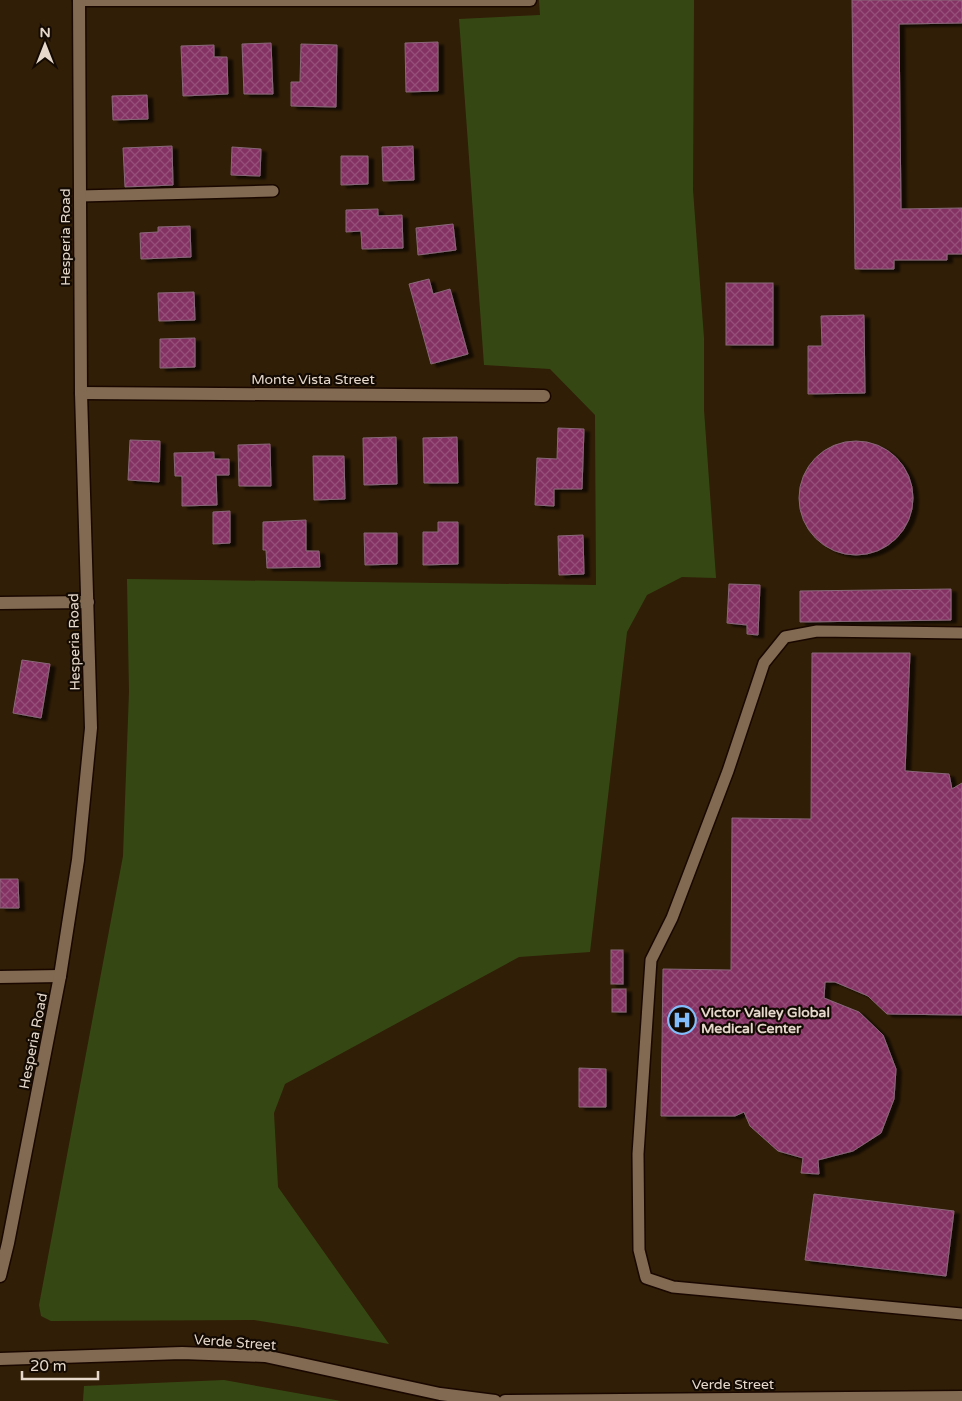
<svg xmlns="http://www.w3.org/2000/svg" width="962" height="1401" font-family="'Varela Round',sans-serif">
  <defs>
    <pattern id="building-cross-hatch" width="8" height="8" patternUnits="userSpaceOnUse" patternTransform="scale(1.25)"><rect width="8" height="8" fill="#843264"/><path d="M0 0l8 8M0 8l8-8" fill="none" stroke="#954f79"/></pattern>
    <filter id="shadow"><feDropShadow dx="5.5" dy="3" stdDeviation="1" flood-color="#0009"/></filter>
  </defs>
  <rect width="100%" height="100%" fill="#311e06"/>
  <g fill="#354814">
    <polygon points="539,0 694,0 693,190 704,338 704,410 716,578 682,577 647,595 627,632 590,952 519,957 285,1084 274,1113 278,1187 389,1344 298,1327 254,1320 51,1321 41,1316 39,1305 123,856 129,692 127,579 596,585 595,415 550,369 484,365 459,19 540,15"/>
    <polygon points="224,1380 341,1401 83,1401 84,1386"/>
  </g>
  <g fill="url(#building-cross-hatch)" stroke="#886879" filter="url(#shadow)">
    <polygon points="852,0 962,0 962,23 899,24 901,209 962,208 962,254 947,254 947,260 894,260 894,269 855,269"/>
    <polygon points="438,42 438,91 406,92 405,43"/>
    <polygon points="271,43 273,94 244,94 242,44"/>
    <polygon points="301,44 337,45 336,107 291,106 291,82 300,82"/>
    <polygon points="214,45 214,57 227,57 228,94 183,96 181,46"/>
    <polygon points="147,95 148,119 113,120 112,96"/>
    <polygon points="172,146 173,185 125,187 123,148"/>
    <polygon points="413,146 414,180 383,181 382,147"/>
    <polygon points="232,147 261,149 260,176 231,175"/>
    <polygon points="341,156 368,156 368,184 341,185"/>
    <polygon points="378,209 378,216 402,215 403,248 362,249 361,231 346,232 346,210"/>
    <polygon points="453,224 456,250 418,255 416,228"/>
    <polygon points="190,226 191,257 141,259 140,233 158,232 158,227"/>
    <polygon points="429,279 433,294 450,289 468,354 431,364 409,284"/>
    <rect x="726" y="283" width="47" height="62"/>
    <polygon points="194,292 195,320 159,321 158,293"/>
    <polygon points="864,315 865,393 808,394 808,346 822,346 821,316"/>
    <polygon points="195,338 195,367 160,368 160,339"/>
    <polygon points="558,428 584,429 582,489 554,489 554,506 535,505 537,458 557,459"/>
    <polygon points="396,437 397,484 364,485 363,438"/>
    <polygon points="457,437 458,483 424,483 423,438"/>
    <polygon points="130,440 160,441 159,482 128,480"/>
    <circle cx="856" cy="498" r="57"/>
    <polygon points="270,444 271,486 239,486 238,445"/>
    <polygon points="214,452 214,459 229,459 229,475 216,475 217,505 182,506 182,476 175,476 174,453"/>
    <polygon points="313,456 344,456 345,499 314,500"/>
    <polygon points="230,511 230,543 213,544 213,512"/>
    <polygon points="306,520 306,551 319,551 320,567 267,568 266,550 263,550 263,522"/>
    <polygon points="438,522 458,522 458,564 423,565 423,532 438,532"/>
    <polygon points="364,533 397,533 397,564 365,565"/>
    <polygon points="583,535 584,574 559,575 558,536"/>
    <polygon points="729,584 760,585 758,635 747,634 747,625 727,623"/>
    <polygon points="951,589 951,620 800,622 800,591"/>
    <polygon points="812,653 910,653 905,771 949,774 952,789 962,783 962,1015 887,1014 868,996 835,982 825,982 824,998 859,1012 883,1035 896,1069 894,1099 881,1133 853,1151 818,1160 819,1174 801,1173 803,1158 778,1151 750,1126 744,1112 735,1116 661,1116 663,969 731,970 732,818 811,819"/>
    <polygon points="22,660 50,664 41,718 13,713"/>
    <polygon points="0,879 18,879 19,908 0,908"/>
    <rect x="611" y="950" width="12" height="34"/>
    <rect x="612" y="989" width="14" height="23"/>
    <polygon points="579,1068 606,1069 606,1107 579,1107"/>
    <polygon points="814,1194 954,1211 946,1276 805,1260"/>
  </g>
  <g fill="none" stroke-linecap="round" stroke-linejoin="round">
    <defs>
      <g id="service">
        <polyline points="80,196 273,191"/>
        <polyline points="962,633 817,631 785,637 764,663 728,771 672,918 651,960 638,1154 639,1250 646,1278 673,1287 962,1314"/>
      </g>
      <g id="minor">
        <polyline points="79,0 530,0"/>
        <polyline points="81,393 544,396"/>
        <polyline points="0,603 88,602"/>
        <polyline points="0,977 60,976"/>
        <polyline points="0,1359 182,1353 265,1356 440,1394 495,1401"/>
        <polyline points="505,1401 962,1397"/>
      </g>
      <polyline id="secondary" points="0,1276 8,1243 60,976 78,860 91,728 81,393 79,0"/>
    </defs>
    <use href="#service" stroke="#190700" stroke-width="14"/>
    <use href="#minor" stroke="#190700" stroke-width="15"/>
    <use href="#secondary" stroke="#190700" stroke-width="15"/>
    <use href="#service" stroke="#816a51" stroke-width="11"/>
    <use href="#minor" stroke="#816a51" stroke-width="12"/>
    <use href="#secondary" stroke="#816a51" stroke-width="12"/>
  </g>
  <defs>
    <symbol id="hospital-ring" viewBox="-11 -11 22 22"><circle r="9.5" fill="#130a03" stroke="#82bcfa" stroke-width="1.5"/><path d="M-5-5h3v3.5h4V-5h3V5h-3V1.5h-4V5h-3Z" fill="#82bcfa"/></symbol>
  </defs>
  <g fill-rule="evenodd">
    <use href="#hospital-ring" x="666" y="1004" width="32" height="32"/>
  </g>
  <g text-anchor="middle" stroke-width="4.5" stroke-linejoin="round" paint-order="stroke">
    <g font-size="14" fill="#e6d9cc" stroke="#130a03">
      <text transform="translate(65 237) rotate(-90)" y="5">Hesperia Road</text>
      <text x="313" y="384">Monte Vista Street</text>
      <text transform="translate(74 642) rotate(-91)" y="5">Hesperia Road</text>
      <text transform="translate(33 1041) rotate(-79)" y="5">Hesperia Road</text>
      <text transform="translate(235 1342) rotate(4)" y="5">Verde Street</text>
      <text x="733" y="1389">Verde Street</text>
    </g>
    <g font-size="14" font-weight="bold" fill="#e6d9cc" stroke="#130a03" text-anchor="start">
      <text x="701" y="1017">Victor Valley Global<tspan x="701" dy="16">Medical Center</tspan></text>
    </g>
  </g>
  <g transform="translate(45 45)" stroke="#130a03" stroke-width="4" paint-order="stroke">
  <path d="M0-4L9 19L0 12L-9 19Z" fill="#e6d9cc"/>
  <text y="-8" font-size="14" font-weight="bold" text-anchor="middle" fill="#e6d9cc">N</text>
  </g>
  <path d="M22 1371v8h76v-8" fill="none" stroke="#e6d9cc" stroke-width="2.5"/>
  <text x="30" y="1371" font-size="15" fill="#e6d9cc" stroke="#130a03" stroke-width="4" paint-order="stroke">20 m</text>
</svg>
